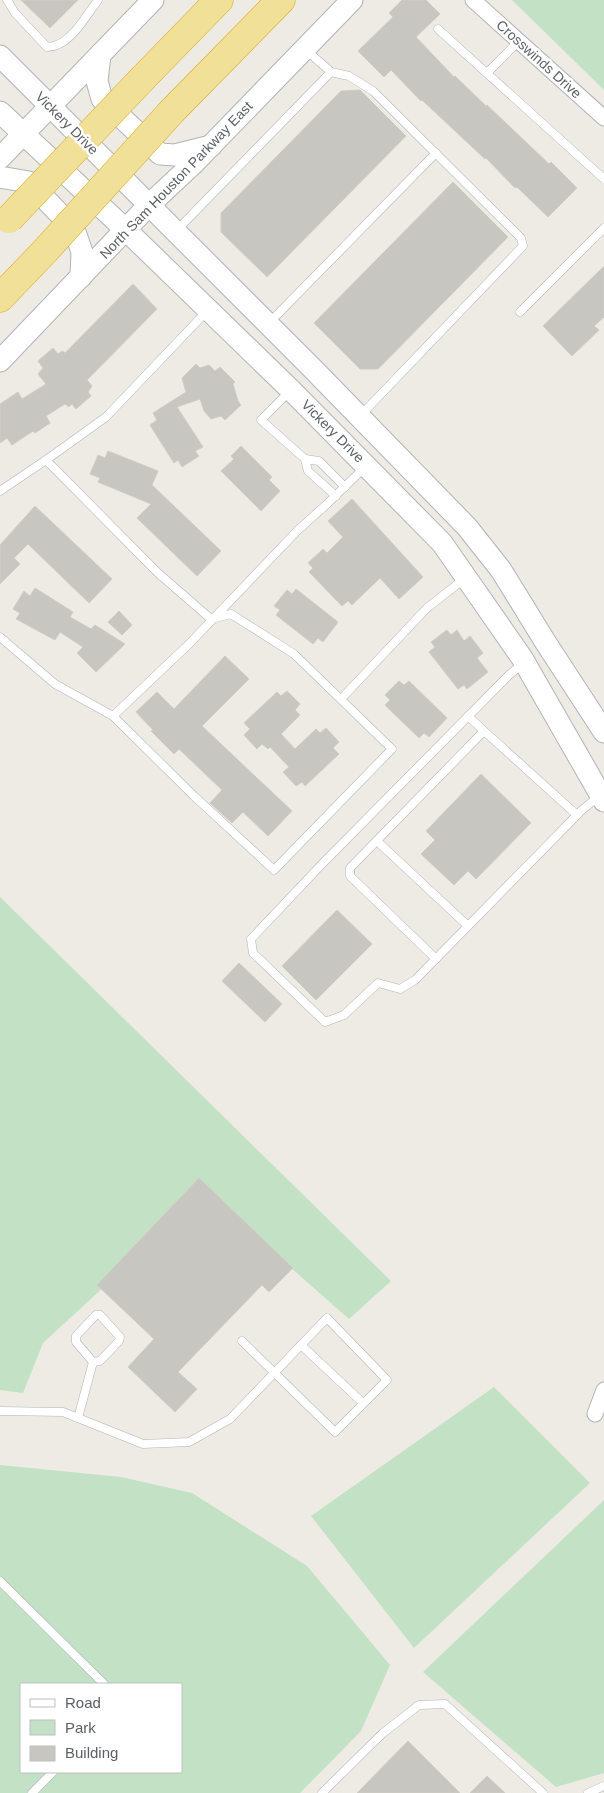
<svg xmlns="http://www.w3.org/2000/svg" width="604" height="1793" viewBox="0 0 604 1793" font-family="Arial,sans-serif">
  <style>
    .green { fill: #c3e2c5; fill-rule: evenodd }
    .building { fill: #c8c6c1; stroke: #d1cdc3 }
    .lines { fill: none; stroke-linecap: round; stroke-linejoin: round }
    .service-casing { stroke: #b1b4b8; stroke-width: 9 }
    .minor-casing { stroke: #b1b4b8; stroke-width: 17 }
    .secondary-casing { stroke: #b1b3b7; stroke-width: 23 }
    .motorway-casing { stroke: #d8a819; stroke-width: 29 }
    .service { stroke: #fff; stroke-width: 8 }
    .minor { stroke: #fff; stroke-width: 15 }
    .secondary { stroke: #fff; stroke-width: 21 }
    .motorway { stroke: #f1e097; stroke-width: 28 }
    .motorway-bridge-casing { stroke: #d8a819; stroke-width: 29; stroke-linecap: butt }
    .motorway-bridge { stroke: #f1e097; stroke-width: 28 }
    .labels { text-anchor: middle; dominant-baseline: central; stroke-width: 5; stroke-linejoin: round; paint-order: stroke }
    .street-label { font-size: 14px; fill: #5c5f63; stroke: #fff }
  </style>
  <rect width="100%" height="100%" fill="#edebe4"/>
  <g class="green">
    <path d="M512,0H604V90Z"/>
    <path d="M0,897L391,1281L349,1319L206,1193L43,1343L23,1393L0,1390Z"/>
    <path d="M494,1387L590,1483L414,1648L311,1516Z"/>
    <path d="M0,1465L121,1477L192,1493L307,1566L390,1665L361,1731L300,1793H0ZM21,1684H181V1772H21Z"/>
    <path d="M604,1500V1773L556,1787L423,1672Z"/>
  </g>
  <g class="building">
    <path d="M21,0H78L50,28Z"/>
    <path d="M402,0H426L440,14L416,37L454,77L455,76L486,106L487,105L549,164L551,162L577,188L548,217L517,187L515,188L486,158L485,159L422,100L421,101L391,70L384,77L358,51L393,17L389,13Z"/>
    <path d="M360,90L406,136L267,277L221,232V213L341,91Z"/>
    <path d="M453,182L508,237L378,369H360L314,323Z"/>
    <path d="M604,266V317L594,326L599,330L572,356L543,326Z"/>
    <path d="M133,284L157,309L87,380L92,386L88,392L91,396L76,409L72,404L69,407L65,404L46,416L50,423L35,433L33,431L12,445L7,438L0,443V404L18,392L22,399L46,384L38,374L43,368L38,361L53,348L58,354L62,351L65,353Z"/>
    <path d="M196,364L200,368L209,365L215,371L220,367L235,382L233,384L238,401L241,405L225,420L221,416L211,419L204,411L200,399L177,407L203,447L195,451L199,456L182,467L178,460L174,463L150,425L157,420L153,413L186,392L182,378Z"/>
    <path d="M241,446L272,477L269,480L280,491L261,511L221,471L234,459L231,456Z"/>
    <path d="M108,451L158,471L152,485L221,551L197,576L137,518L151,504L98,482L100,478L90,474L98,455L105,458Z"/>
    <path d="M352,499L423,577L399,599L380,578L352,605L348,601L342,606L309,572L313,568L308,563L323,549L327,553L343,537L328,521Z"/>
    <path d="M35,506L112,579L89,603L28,544L14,558L20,564L0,584V545Z"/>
    <path d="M35,588L73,612L70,617L91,629L95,625L125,644L96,672L77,653L83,647L60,632L55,640L16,619L20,613L13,609L24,591L30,596Z"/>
    <path d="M296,589L338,622L323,642L318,638L313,644L276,615L280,610L274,606L287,590L292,594Z"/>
    <path d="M119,611L132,625L122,635L108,622Z"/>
    <path d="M447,630L451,635L457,630L464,641L470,636L483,653L477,658L488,672L467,689L464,685L458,689L429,652L435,647L431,642Z"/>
    <path d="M225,656L249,679L202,726L292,811L268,836L243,812L232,823L210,803L222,790L179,749L174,754L151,731L153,730L136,712L157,692L174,709Z"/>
    <path d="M399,681L404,685L409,681L447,718L429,737L424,733L419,738L385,705L390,700L385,695Z"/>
    <path d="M287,691L300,704L295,710L300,715L281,734L295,749L316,729L320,733L326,728L339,742L333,748L339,754L305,786L302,782L296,786L283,772L289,767L270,747L268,749L262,744L257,749L244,735L250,729L244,723L277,692L281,696Z"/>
    <path d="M481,774L531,823L476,879L468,871L454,885L421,854L435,840L426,831Z"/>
    <path d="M337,910L372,944L316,1000L282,966Z"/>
    <path d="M239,963L282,1004L265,1022L222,981Z"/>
    <path d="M199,1178L293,1268L269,1292L262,1285L178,1372L197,1389L175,1412L128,1367L154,1339L97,1285Z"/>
    <path d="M408,1741L460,1793H357Z"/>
    <path d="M487,1776L505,1793H470Z"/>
  </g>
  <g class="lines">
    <g class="service-casing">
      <g id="service">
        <path d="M7,0L15,13L47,47C70,47 85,17 98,0"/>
        <path d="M438,29L604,179"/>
        <path d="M306,50L331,72L349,76L373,91L521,238L523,246L361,415"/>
        <path d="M487,73L519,41"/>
        <path d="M177,230L331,72"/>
        <path d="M520,312L604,228"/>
        <path d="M269,323L436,153"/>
        <path d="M290,391L261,420L305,459L308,471L336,496"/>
        <path d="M305,459L319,461L345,487"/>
        <path d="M46,460L106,417L207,311"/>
        <path d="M0,491L46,460L158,573L211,619L231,614L294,654L392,749L274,870L194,796L113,716L189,644L298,530L327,504L365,467"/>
        <path d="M0,637L55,684L113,716"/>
        <path d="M523,663L508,676L323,863L251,939L253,953L325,1022L344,1015L378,983L400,989L415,980L581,811L599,796"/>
        <path d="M341,699L427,608L464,579"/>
        <path d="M468,716L484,731"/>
        <path d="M377,841L468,926"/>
        <path d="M436,959L350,876V868L484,731L577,815"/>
        <path d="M301,1345L363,1403"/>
        <path d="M0,1411L63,1412L143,1444L189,1442L230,1419L327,1318L387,1380L335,1432L242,1341"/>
        <path d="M78,1418L93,1362L76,1342V1336L96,1315H100L120,1337L119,1341L100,1361L93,1362"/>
        <path d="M0,1581L104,1684"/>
        <path d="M32,1793L53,1772"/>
        <path d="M322,1793L383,1733L419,1705L445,1704L543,1793"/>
        <path d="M588,1793L604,1786"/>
      </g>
    </g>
    <g class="minor-casing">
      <g id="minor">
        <path d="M473,0L604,118"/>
        <path d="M595,1414L604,1390"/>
      </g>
    </g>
    <g class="secondary-casing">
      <g id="secondary">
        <path d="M100,55L97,81L102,99L160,154L175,155L211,146"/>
        <path d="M0,56L314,370L467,527L501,570L546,643L604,732"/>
        <path d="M0,112L126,230L291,390L442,543L522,658L604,801"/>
        <path d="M0,158L153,0"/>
        <path d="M0,177L29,182L74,229L82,252L81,277"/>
        <path d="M0,361L149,205L195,162L352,0"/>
      </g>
    </g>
    <g class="motorway-casing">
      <g id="motorway">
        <path d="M144,77L219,0"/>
        <path d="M173,110L281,0"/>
        <path d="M0,298L45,251"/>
      </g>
    </g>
    <use href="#service" class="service"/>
    <use href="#minor" class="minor"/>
    <use href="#secondary" class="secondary"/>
    <use href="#motorway" class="motorway"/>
    <g class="motorway-bridge-casing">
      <g id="motorway-bridge">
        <path d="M9,219L144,77"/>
        <path d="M45,251L173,110"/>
      </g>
    </g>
    <use href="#motorway-bridge" class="motorway-bridge"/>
  </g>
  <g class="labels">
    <g class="street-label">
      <text transform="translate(539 59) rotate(42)">Crosswinds Drive</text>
      <text transform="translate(67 123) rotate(45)">Vickery Drive</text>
      <text transform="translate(176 180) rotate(-46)">North Sam Houston Parkway East</text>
      <text transform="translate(333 431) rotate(45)">Vickery Drive</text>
    </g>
  </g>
  <rect x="20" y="1683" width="162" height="90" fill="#ffffff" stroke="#bebfc1"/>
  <rect x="30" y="1699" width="25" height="8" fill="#ffffff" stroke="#bebfc1"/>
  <text x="65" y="1708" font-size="15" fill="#5c5f63">Road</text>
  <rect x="30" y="1720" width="25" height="15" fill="#c3e2c5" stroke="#bebfc1"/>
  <text x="65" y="1733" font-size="15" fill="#5c5f63">Park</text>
  <rect x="30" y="1746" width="25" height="15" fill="#c8c6c1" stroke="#bebfc1"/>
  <text x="65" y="1758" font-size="15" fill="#5c5f63">Building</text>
</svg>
